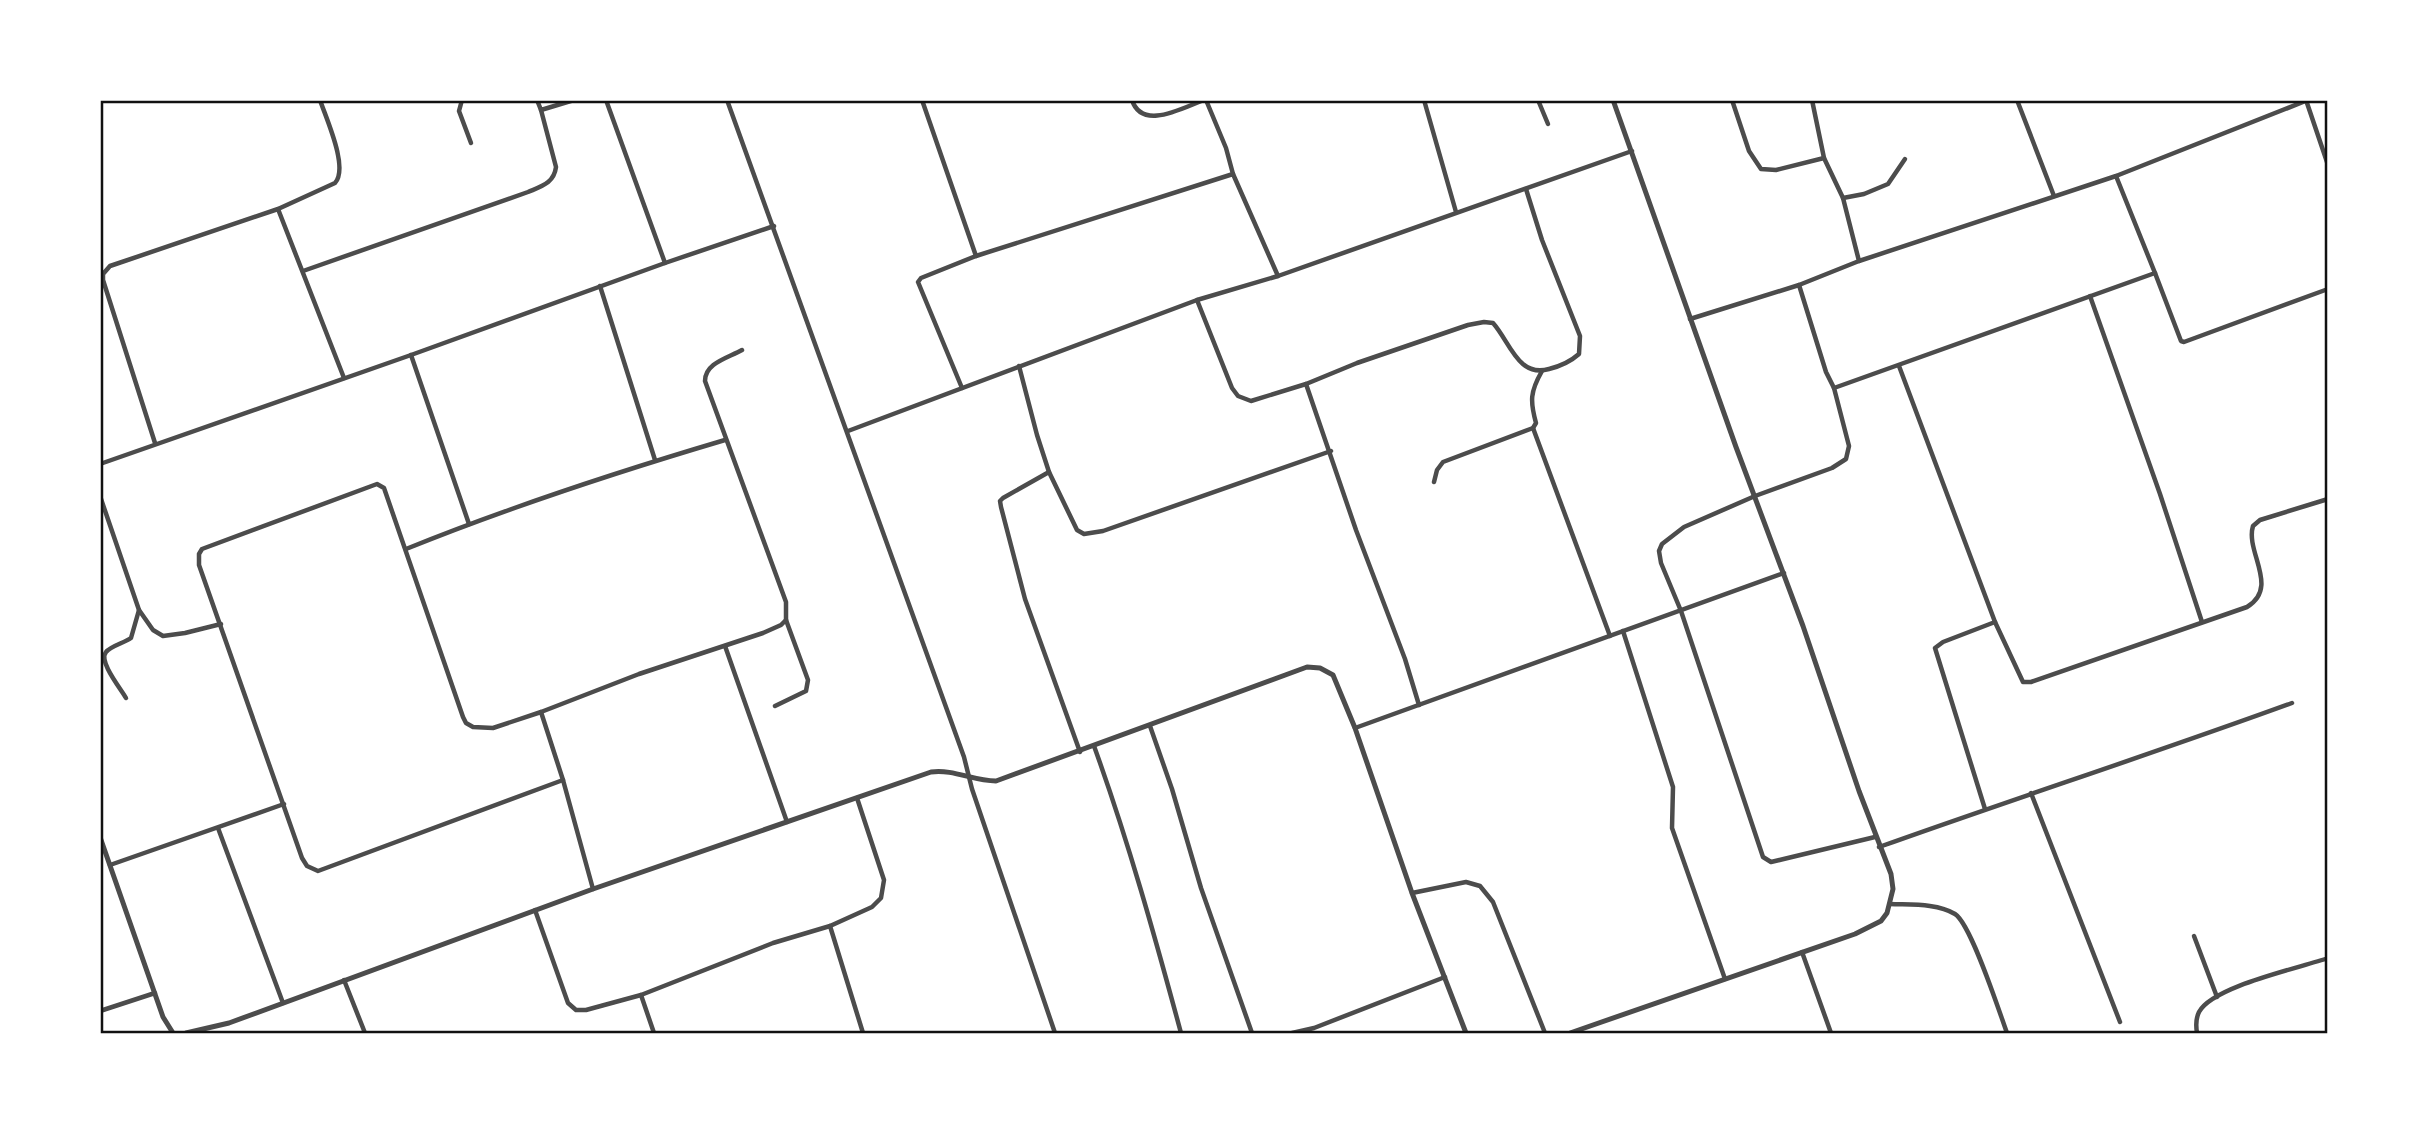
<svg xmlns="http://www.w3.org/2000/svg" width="2428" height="1133" viewBox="0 0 2428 1133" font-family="Spectral,serif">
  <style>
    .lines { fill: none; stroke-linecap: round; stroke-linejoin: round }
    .minor { stroke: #4c4c4c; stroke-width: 4.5 }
    .tertiary { stroke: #4c4c4c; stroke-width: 5 }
    .neatline { fill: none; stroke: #111; stroke-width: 2.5 }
  </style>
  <rect width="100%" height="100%" fill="#fff"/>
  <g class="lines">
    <g class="minor">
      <path d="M462,100L459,111L471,143"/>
      <path d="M537,100L541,110L574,100"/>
      <path d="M606,100L665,263"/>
      <path d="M727,100L964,757L972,789L1055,1033"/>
      <path d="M922,100L976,256"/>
      <path d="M1132,100C1142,131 1182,108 1204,100"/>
      <path d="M1206,100L1226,148L1233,174"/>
      <path d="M1424,100L1456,212"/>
      <path d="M1538,100L1548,124"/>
      <path d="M1732,100L1749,151L1761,169L1776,170L1824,158"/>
      <path d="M1812,100L1824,158L1843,198L1859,261"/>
      <path d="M2017,100L2054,196"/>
      <path d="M2306,100L2328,165"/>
      <path d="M1843,198L1864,194L1888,184L1905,159"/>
      <path d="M278,209L344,378"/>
      <path d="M303,271L528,192C542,186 554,183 556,167L541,110"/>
      <path d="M2155,273L2181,341L2184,342L2328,289"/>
      <path d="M1799,285L1826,372L1834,388L2155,273L2116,176"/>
      <path d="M600,286L655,460"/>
      <path d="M2090,296L2160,494L2202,622"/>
      <path d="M1197,300L1232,388L1238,396L1251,401L1306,384L1357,363L1468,325L1484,322L1493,323C1510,342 1518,378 1549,369C1561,366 1570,362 1579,354L1580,336L1542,240L1526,189"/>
      <path d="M1690,319L1799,285L1859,261L2116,176L2308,100"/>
      <path d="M742,350C728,358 705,363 705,381L786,602V620L808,680L806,691L775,706"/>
      <path d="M411,355L469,524"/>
      <path d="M1019,366L1037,435L1049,472L1077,530L1084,534L1103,531L1331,451"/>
      <path d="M1899,366L1995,622L2023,682H2031L2247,607C2280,587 2245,552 2253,526L2260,520L2328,499"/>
      <path d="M1306,384L1356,530L1405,659L1419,705"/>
      <path d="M962,388L918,282L921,278L976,256L1233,174L1278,276"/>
      <path d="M1834,388L1849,446L1846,459L1832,468L1755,496L1684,527L1662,544L1659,551L1661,563L1681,611L1763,857L1771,862L1875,837"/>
      <path d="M1533,428L1610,636"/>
      <path d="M848,431L1197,300L1278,276L1632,151"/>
      <path d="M155,443L103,280V274L110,266L278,209L335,183C349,168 326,118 320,100"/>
      <path d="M100,464L411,355L665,263L774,226"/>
      <path d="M1049,472L1003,498L1000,501L1001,507L1025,599L1080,752"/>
      <path d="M1434,482L1437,470L1443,462L1533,428L1536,423C1530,401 1530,392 1542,371"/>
      <path d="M100,496L139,610L153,630L163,636L185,633L221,624"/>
      <path d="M406,549C510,507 617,472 725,440"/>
      <path d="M1623,631L1673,787L1672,828L1725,979"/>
      <path d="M725,646L787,822"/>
      <path d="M126,698C121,689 98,661 106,652C111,646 124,643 131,638L139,610"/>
      <path d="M541,712L563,780L593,889"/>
      <path d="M1150,726L1172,789L1201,888L1252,1033"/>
      <path d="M1355,728L1784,573"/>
      <path d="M1094,746C1128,840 1155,937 1181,1033"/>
      <path d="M563,780L318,871L307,866L302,858L199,565V554L202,549L377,484L384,488L463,717L466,723L473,727L493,728L541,712L639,674L763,633L781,625L786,620"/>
      <path d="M2031,793L2120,1022"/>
      <path d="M1985,809L1935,648L1943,642L1995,622"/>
      <path d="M218,828L283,1003"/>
      <path d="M1879,847C2016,798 2155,753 2292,703"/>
      <path d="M110,865L284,804"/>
      <path d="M1412,893L1466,882L1480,886L1493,902L1545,1033"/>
      <path d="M1890,904C1910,905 1937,903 1955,914C1971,924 1999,1011 2007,1033"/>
      <path d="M535,910L568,1003L576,1010H586L641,995L773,943L830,926L872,907L881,898L884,880L857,798"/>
      <path d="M830,926L863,1033"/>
      <path d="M2194,936L2217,997"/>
      <path d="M1802,952L1831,1033"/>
      <path d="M344,980L365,1033"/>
      <path d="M641,995L654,1033"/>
      <path d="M100,1011L155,993"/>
      <path d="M1292,1033L1314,1028L1445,977"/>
      <path d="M2197,1033C2196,1027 2196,1018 2199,1012C2213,986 2300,968 2328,958"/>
    </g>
    <g class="tertiary">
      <path d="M100,837L163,1017L173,1033"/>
      <path d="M186,1033L229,1023L593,889L931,772C954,769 973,781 996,781L1307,667L1320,668L1333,675L1355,728L1412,893L1466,1033"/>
      <path d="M1570,1033L1855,934L1881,921L1887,913L1893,889L1891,874L1859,791L1803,626L1736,447L1613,100"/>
    </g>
  </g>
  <rect width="2428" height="1133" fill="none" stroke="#ffffff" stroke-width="203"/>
  <rect x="102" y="102" width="2224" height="930" class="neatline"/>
</svg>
